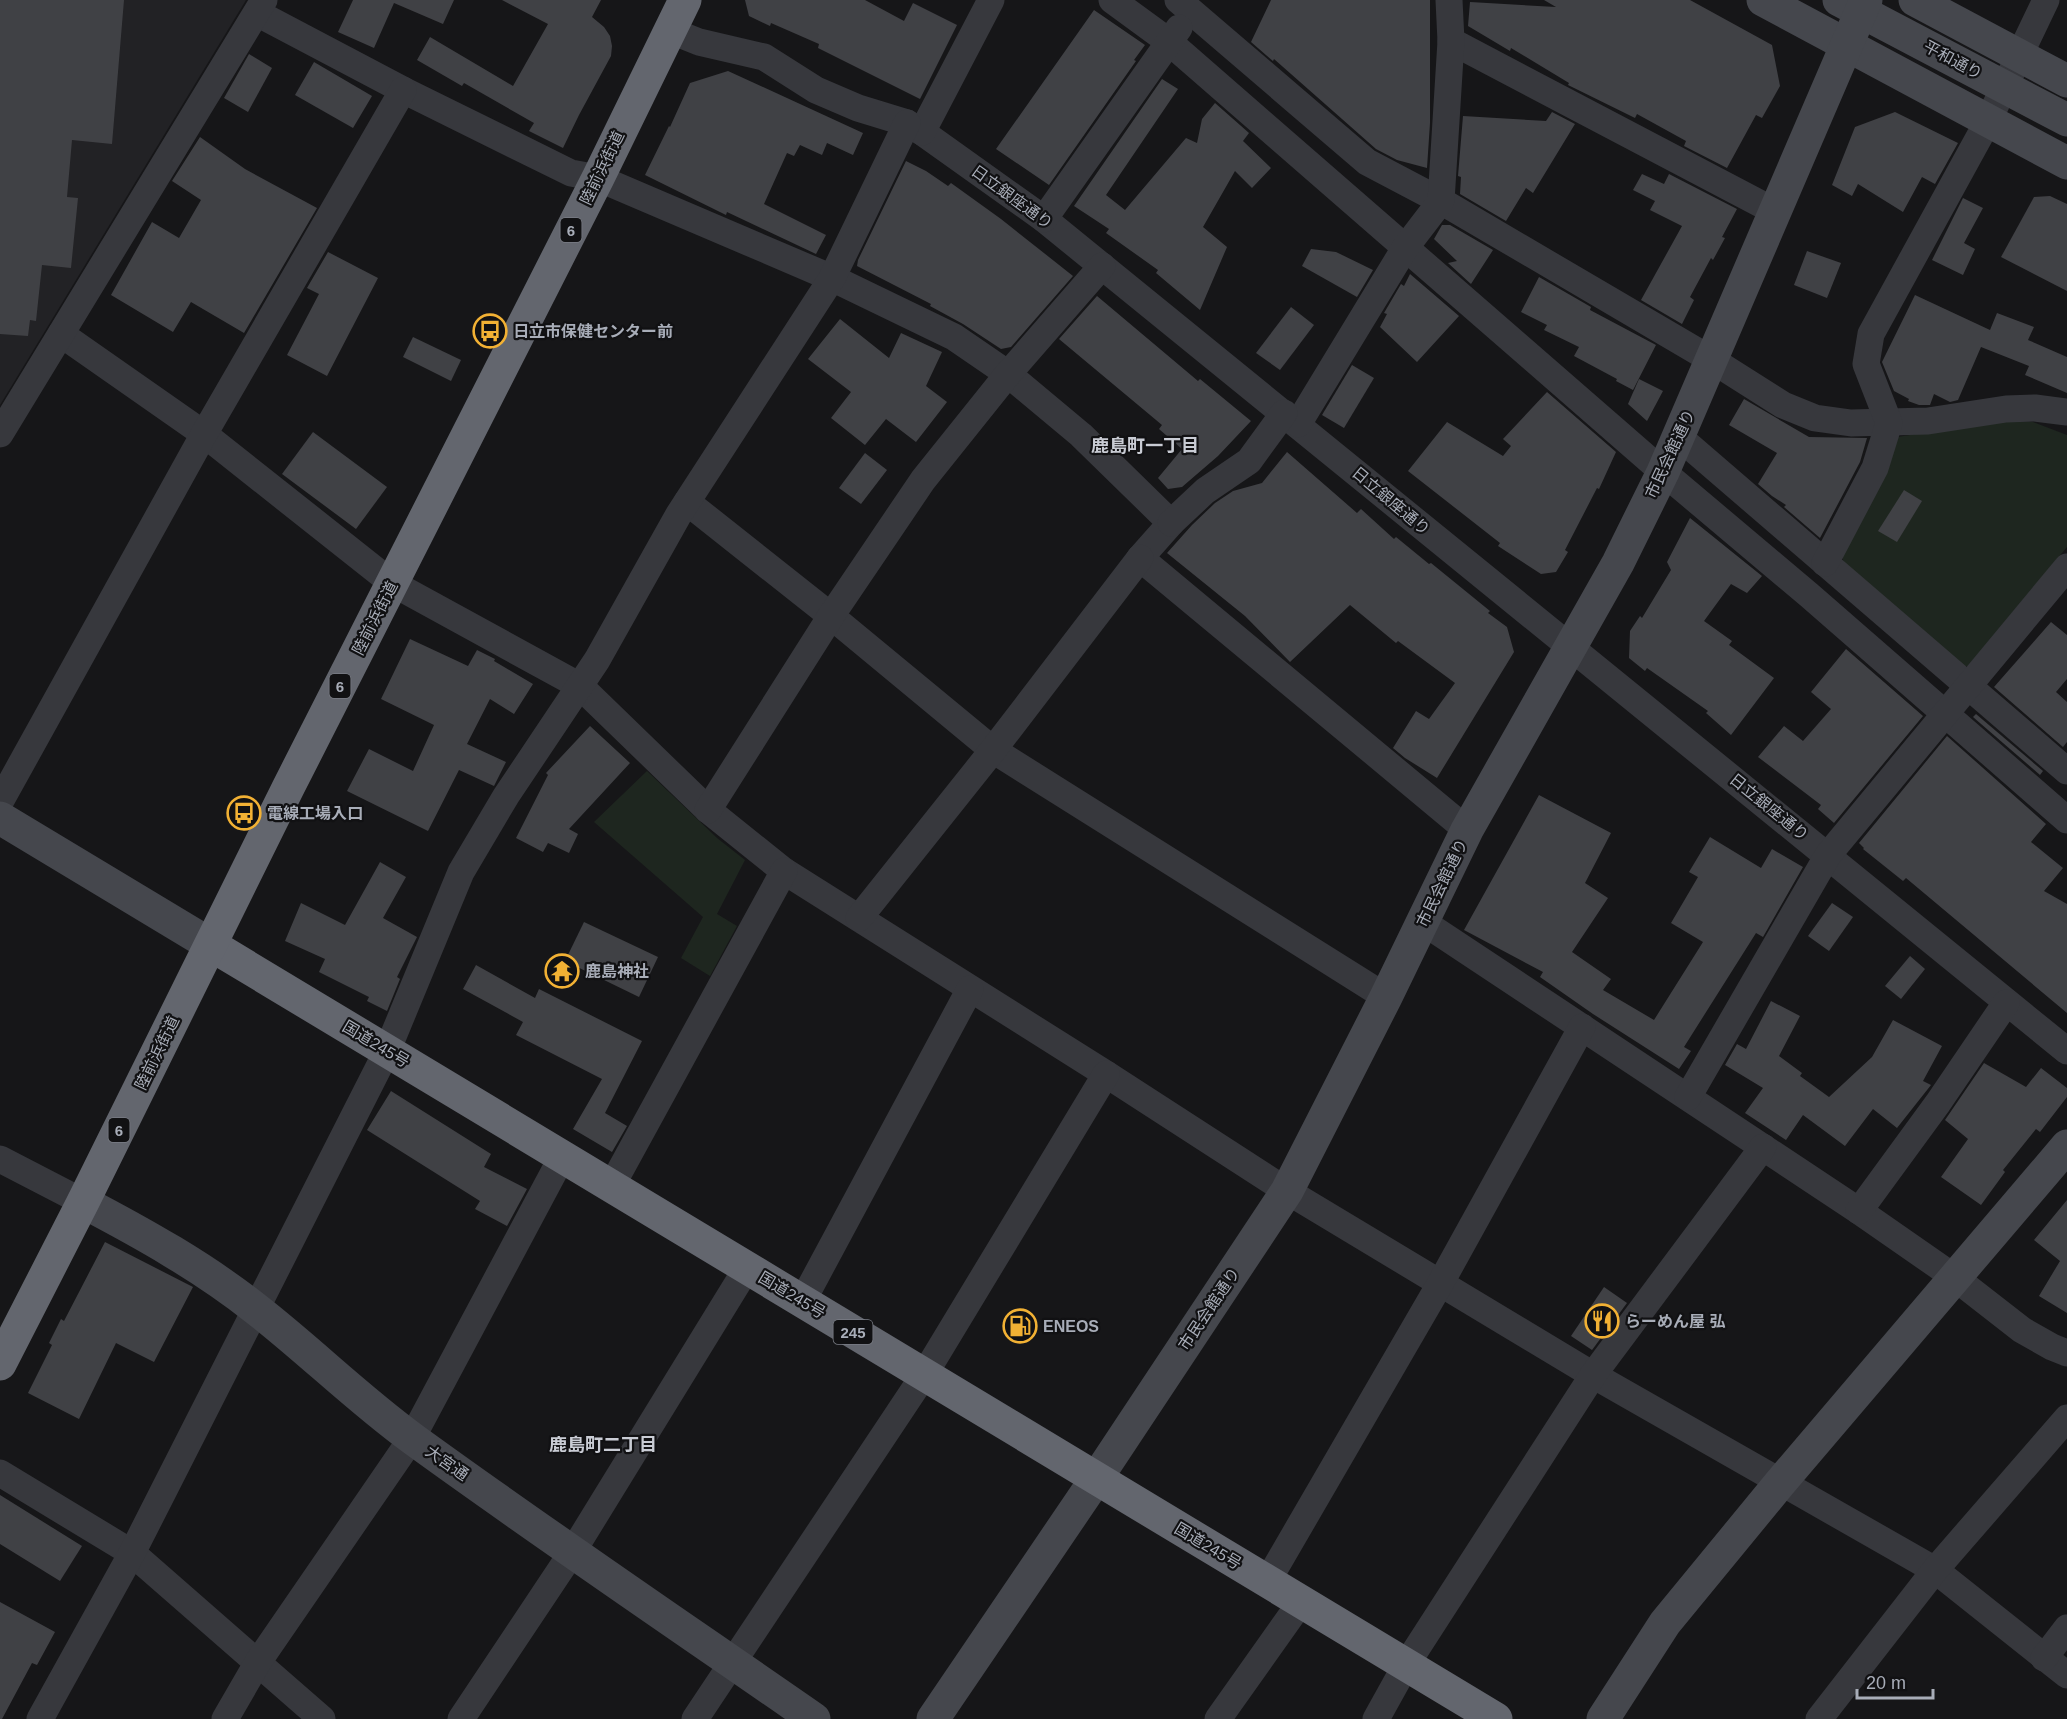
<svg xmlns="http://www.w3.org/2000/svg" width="2067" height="1719" viewBox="0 0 2067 1719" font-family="Helvetica,'Noto Sans JP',sans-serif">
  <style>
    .built { fill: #222225 }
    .green { fill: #1e261f }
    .building { fill: #404145 }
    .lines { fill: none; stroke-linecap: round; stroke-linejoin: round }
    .street { stroke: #37383d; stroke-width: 27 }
    .secondary { stroke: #45474d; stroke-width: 33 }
    .highway { stroke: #63666e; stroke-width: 33 }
    .labels { text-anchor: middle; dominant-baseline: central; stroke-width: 4.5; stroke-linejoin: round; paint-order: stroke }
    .shield { fill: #111113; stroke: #7b7e86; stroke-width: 1.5 }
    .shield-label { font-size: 15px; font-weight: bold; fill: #a8adb8 }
    .street-label { font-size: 16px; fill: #a8adb8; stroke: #111113 }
    .poi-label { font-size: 16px; font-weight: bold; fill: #a8adb8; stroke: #111113; text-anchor: start }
    .neighbourhood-label { font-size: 18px; font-weight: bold; fill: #c9ccd4; stroke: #111113 }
  </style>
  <rect width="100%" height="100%" fill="#161618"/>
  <path class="built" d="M0,0H246L0,405Z"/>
  <g class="green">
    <path d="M2007,420L2033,422L2067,435V547L1968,666H1953L1846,572L1842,556L1897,437Z"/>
    <path d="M647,771L717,838L745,860L717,914L737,926L710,976L681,958L703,917L594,822Z"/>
  </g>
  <g class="building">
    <path d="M0,0H124L112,144L72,140L67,197L78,198L71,268L42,265L36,321L30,320L28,336L0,334Z"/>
    <path d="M353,0H454L443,24L394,3L374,48L338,32Z"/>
    <path d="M502,0H601L592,17L604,27L610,36L612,46L611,56L579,115L563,148L529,131L534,123L464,83L462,86L417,60L430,37L513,86L548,24Z"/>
    <path d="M745,0H865L904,21L913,3L957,25L920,99L818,48L819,44L771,23L770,26L749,16Z"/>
    <path d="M1271,0H1430V123L1427,168L1397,160L1376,149L1274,59L1273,61L1251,42Z"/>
    <path d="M1544,0H1690L1772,45L1780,86L1762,118L1756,115L1727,168L1684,146L1686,141L1637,114L1635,118L1568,85L1569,83L1511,48L1510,51L1468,26L1470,2L1556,7Z"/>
    <path d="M1094,10L1145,45L1134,60L1136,61L1049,185L996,149Z"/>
    <path d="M249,54L272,68L248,112L224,98Z"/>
    <path d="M314,62L372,96L353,128L295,95Z"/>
    <path d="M728,71L863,133L853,155L827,143L822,155L800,145L794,156L787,153L764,204L826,235L816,254L727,212L726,215L645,175L669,126L670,127L690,83Z"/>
    <path d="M1162,79L1178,89L1106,195L1125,210L1186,138L1197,143L1202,119L1215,103L1249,133L1243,141L1271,168L1252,188L1235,171L1203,227L1227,247L1200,310L1156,273L1158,270L1106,233L1109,229L1074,206Z"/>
    <path d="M1552,112L1575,124L1533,193L1526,188L1506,221L1460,194L1461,177L1458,176L1463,116L1546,121Z"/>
    <path d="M1895,112L1958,143L1935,184L1922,177L1903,212L1858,184L1852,196L1832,185L1855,127Z"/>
    <path d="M200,137L245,169L317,208L244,333L191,302L173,332L111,295L152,222L179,238L201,200L172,181Z"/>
    <path d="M906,161L926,171L948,186L951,183L1001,219L1073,276L1011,347L1001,349L963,324L930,306L931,304L857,266L858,260Z"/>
    <path d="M1642,174L1664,184L1669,174L1737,209L1722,237L1725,238L1713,260L1711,258L1690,297L1694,300L1682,324L1641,300L1682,226L1650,210L1655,201L1633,190Z"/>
    <path d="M2050,196L2067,204V291L2001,257L2034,197Z"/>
    <path d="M1963,198L1983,208L1964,243L1975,249L1963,275L1932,260Z"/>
    <path d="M1442,225H1450L1493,250L1471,284L1448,263L1457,261L1434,239Z"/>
    <path d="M1311,249L1336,252L1373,270L1357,297L1302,266Z"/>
    <path d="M1807,251L1841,263L1827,298L1794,285Z"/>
    <path d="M328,252L378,278L327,376L287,355L319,294L307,288Z"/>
    <path d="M1410,274L1459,316L1417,362L1380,327L1387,314L1384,313L1401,284L1404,286Z"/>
    <path d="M1539,277L1591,307L1590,310L1656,345L1633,390L1616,381L1617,379L1574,356L1579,347L1544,330L1547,325L1521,312Z"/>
    <path d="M1915,295L1990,330L1997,313L2034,327L2028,340L2067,357V393L2025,375L2029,366L1981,347L1958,400L1950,402L1934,394L1930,405H1919L1908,401L1909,399L1894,391L1882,362Z"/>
    <path d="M1097,296L1198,381L1200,379L1251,421L1218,456L1182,487L1168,489L1158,478L1182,449L1159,429L1162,425L1059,339Z"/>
    <path d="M1291,307L1314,325L1280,370L1256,353Z"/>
    <path d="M840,319L889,358L901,333L942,352L926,386L947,402L916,442L886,419L865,445L831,418L851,392L808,359Z"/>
    <path d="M413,337L461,360L451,381L403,357Z"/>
    <path d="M1352,365L1374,378L1344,428L1322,415Z"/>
    <path d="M1639,379L1663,391L1647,421L1628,404Z"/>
    <path d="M1547,392L1616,452L1599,489L1597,488L1565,550L1568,552L1556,572L1541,574L1498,546L1500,543L1408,471L1447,422L1503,456L1511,446L1503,439Z"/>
    <path d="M1744,399L1809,437L1867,438L1860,462L1820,538L1784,507L1786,505L1772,496L1758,484L1777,453L1729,425Z"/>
    <path d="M313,432L387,487L356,529L282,474Z"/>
    <path d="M1287,452L1357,513L1361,509L1394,539L1396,537L1429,564L1431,563L1490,611L1488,613L1507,627L1514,652L1437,778L1405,758L1393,748L1416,711L1429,719L1455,683L1398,641L1396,643L1350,605L1290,662L1245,616L1167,553L1192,525L1215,503L1233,491L1262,483Z"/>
    <path d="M865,453L887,470L861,504L839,488Z"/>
    <path d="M1904,490L1922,501L1897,542L1878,531Z"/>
    <path d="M1690,518L1762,576L1747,593L1731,584L1704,621L1732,641L1729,645L1774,678L1731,735L1706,713L1708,711L1647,668L1645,671L1629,658L1630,631L1640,616L1642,618L1671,570L1667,562Z"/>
    <path d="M2051,622L2067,635V679L2056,692L2067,702V742L2063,747L1994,687Z"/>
    <path d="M410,639L468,666L477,650L495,659L494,661L533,684L514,714L490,699L467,744L506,762L494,786L459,770L428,831L347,791L369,749L413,771L434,725L381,699Z"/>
    <path d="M1846,649L1923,716L1834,823L1818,809L1821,805L1758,757L1784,726L1803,741L1831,709L1811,692Z"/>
    <path d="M1976,714L2043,771L2040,775L1973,717Z"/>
    <path d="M590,726L630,763L569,829L578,834L569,853L548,843L543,852L516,838L548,775L546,773Z"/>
    <path d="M1947,736L2046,824L2031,842L2063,868L2044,891L2067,904V1013L1906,878L1903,881L1863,849L1864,848L1859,843Z"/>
    <path d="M1539,795L1611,833L1585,883L1608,898L1572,952L1611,979L1603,990L1654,1020L1703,942L1671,923L1698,877L1689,872L1710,837L1761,868L1772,849L1803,867L1763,937L1756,933L1684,1047L1691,1051L1679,1069L1593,1014L1540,977L1543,972L1464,930Z"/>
    <path d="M380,862L406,877L383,918L417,937L397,977L400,979L387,1011L367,1001L369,997L319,972L325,959L285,941L301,903L345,925Z"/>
    <path d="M1832,903L1853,917L1829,951L1808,936Z"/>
    <path d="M584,922L658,957L639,997L565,961Z"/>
    <path d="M1910,956L1925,969L1901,999L1885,986Z"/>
    <path d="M476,965L535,998L539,989L642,1041L605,1113L627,1126L612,1152L573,1129L602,1079L516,1035L523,1022L463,989Z"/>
    <path d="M1771,1001L1800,1016L1779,1056L1802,1073L1800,1076L1829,1097L1872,1057L1893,1020L1942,1046L1923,1081L1931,1085L1897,1128L1873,1109L1845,1146L1803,1115L1786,1140L1745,1113L1763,1088L1725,1065L1737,1044L1746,1049Z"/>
    <path d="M1984,1063L2026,1087L2041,1068L2067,1088V1097L2040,1132L2036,1129L2003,1170L2005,1172L1981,1205L1941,1177L1968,1139L1945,1120Z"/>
    <path d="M391,1091L491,1154L484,1167L527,1189L507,1226L475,1209L480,1201L367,1130Z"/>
    <path d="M2067,1200V1313L2039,1296L2060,1261L2034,1240Z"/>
    <path d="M105,1242L193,1287L154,1362L116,1343L79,1419L28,1393L52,1345L49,1343L61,1319L64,1321Z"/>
    <path d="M1604,1287L1627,1303L1592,1350L1571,1336Z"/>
    <path d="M0,1495L82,1546L60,1581L0,1544Z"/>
    <path d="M0,1602L55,1632L37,1665L32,1663L2,1719H0Z"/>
  </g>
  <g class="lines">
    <g class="street">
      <path d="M1112,0L1168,41L1663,472L1809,595L2067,820"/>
      <path d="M1178,0L1367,162L1441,201L1712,360L1783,405L1815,418L1851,423L1928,421L2006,409L2035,408L2067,412"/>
      <path d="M257,13L403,90L571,173L598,178L832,278L954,337L1008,374L1081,435L1171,523L1140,558L1467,830"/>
      <path d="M669,30L699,42L764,57L816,90L858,108L907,123L922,132L1044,219L2067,1051"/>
      <path d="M1451,41L1776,212"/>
      <path d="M922,132L991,0"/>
      <path d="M1044,219L1179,28"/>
      <path d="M61,334L204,434L392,583L580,686L708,810L784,871L1106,1074L1287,1191L1593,1375L1935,1570L2067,1675"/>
      <path d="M1298,424L1405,248L1441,201L1451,41L1449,0"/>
      <path d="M0,434L264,0"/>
      <path d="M1679,437L2067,771"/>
      <path d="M687,502L831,616L993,750L1386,997"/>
      <path d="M1171,523L1205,491L1249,461L1284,413"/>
      <path d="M1825,563L1875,468L1889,423L1866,364L1871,334L1988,121L2046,0"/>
      <path d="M0,802L204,434L403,90"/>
      <path d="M708,810L831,616L923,480L1008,374L1102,266"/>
      <path d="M859,918L993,750L1140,558"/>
      <path d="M1423,922L1859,1211L1954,1277L2022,1330L2052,1347L2067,1353"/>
      <path d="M1688,1097L1828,855L2067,567"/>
      <path d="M0,1159L83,1202"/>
      <path d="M611,1187L784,871"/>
      <path d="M1859,1211L1938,1103L2006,1003"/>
      <path d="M802,1302L970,989"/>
      <path d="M0,1473L132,1553L322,1719"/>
      <path d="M1267,1582L1440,1284L1582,1027"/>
      <path d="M2044,1658L2067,1628"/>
      <path d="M40,1719L132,1553L387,1051L461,872L506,796L597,660L679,514L832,278L907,123"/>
      <path d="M225,1719L258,1662L412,1438L562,1157"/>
      <path d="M461,1719L573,1551L747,1268"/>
      <path d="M695,1719L924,1375L1106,1074"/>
      <path d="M1218,1719L1301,1602"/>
      <path d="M1376,1719L1406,1665L1593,1375L1763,1147"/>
      <path d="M1819,1719L1935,1570L2067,1418"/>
    </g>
    <g class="secondary">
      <path d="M1763,0L2067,163"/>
      <path d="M1839,0L2067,120"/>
      <path d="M1915,0L2067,81"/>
      <path d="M0,818L211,945"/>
      <path d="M83,1202C144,1234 203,1267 256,1309C310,1351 358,1399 413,1439C545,1535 680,1626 814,1719"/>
      <path d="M933,1719L1096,1479L1287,1191L1386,997L1467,830L1618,563L1663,472L1866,0"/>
      <path d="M1603,1719L1665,1623L1780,1483L2067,1146"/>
    </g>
    <g class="highway">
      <path d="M211,945L1496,1719"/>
      <path d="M0,1364L83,1202L288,788L598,178L685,0"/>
    </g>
  </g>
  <defs>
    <g id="bus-ring" transform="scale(1.725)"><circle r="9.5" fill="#111113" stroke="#f2b134" stroke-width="1.5"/><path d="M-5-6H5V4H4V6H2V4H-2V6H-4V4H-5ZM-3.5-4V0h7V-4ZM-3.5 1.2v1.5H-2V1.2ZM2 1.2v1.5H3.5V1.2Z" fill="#f2b134"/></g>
    <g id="temple-ring" transform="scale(1.725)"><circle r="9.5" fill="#111113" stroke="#f2b134" stroke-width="1.5"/><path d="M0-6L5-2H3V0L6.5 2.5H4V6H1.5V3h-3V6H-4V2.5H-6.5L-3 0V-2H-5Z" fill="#f2b134"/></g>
    <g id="restaurant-ring" transform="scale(1.725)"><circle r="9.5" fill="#111113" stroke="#f2b134" stroke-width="1.5"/><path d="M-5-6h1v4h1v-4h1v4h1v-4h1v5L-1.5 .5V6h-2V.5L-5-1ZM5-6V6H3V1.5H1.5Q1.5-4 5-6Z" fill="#f2b134"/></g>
    <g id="fuel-ring" transform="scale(1.725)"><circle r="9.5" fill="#111113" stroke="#f2b134" stroke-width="1.5"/><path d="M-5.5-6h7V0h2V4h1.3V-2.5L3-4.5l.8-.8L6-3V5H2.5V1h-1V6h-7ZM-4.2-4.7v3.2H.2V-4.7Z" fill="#f2b134"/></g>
  </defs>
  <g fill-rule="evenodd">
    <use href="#bus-ring" x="490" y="331"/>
    <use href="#bus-ring" x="244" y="813"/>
    <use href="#temple-ring" x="562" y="971"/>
    <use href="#restaurant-ring" x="1602" y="1321"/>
    <use href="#fuel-ring" x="1020" y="1326"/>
  </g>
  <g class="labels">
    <g class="shield">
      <rect x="560.5" y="218" width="21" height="24" rx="4.5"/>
      <rect x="329.5" y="674" width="21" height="24" rx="4.5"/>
      <rect x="108.5" y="1118" width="21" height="24" rx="4.5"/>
      <rect x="833.5" y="1320" width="39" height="24" rx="4.5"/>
    </g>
    <g class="shield-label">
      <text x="571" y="230">6</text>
      <text x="340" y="686">6</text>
      <text x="119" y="1130">6</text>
      <text x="853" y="1332">245</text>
    </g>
    <g class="street-label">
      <text transform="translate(1953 60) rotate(28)">平和通り</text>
      <text transform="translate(602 168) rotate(-64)">陸前浜街道</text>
      <text transform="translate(1012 197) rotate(36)">日立銀座通り</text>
      <text transform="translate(1670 454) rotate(-65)">市民会館通り</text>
      <text transform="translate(1391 501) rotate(40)">日立銀座通り</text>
      <text transform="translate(375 618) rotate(-63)">陸前浜街道</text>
      <text transform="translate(1769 807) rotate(39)">日立銀座通り</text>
      <text transform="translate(1442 883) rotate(-64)">市民会館通り</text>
      <text transform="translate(376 1044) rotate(31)">国道245号</text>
      <text transform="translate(157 1053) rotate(-64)">陸前浜街道</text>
      <text transform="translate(792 1295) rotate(31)">国道245号</text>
      <text transform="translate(1209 1309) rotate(-56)">市民会館通り</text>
      <text transform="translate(447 1463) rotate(35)">大宮通</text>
      <text transform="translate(1208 1546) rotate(31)">国道245号</text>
    </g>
    <g class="poi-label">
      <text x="513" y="331">日立市保健センター前</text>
      <text x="267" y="813">電線工場入口</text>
      <text x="585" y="971">鹿島神社</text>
      <text x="1625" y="1321">らーめん屋 弘</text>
      <text x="1043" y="1326">ENEOS</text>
    </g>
    <g class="neighbourhood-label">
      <text x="1145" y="446">鹿島町一丁目</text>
      <text x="603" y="1445">鹿島町二丁目</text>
    </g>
  </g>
  <path d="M1857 1689v9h76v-9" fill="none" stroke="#a8adb8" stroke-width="3"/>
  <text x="1866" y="1689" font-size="18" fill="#a8adb8" stroke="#111113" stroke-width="4.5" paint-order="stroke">20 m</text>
</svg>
